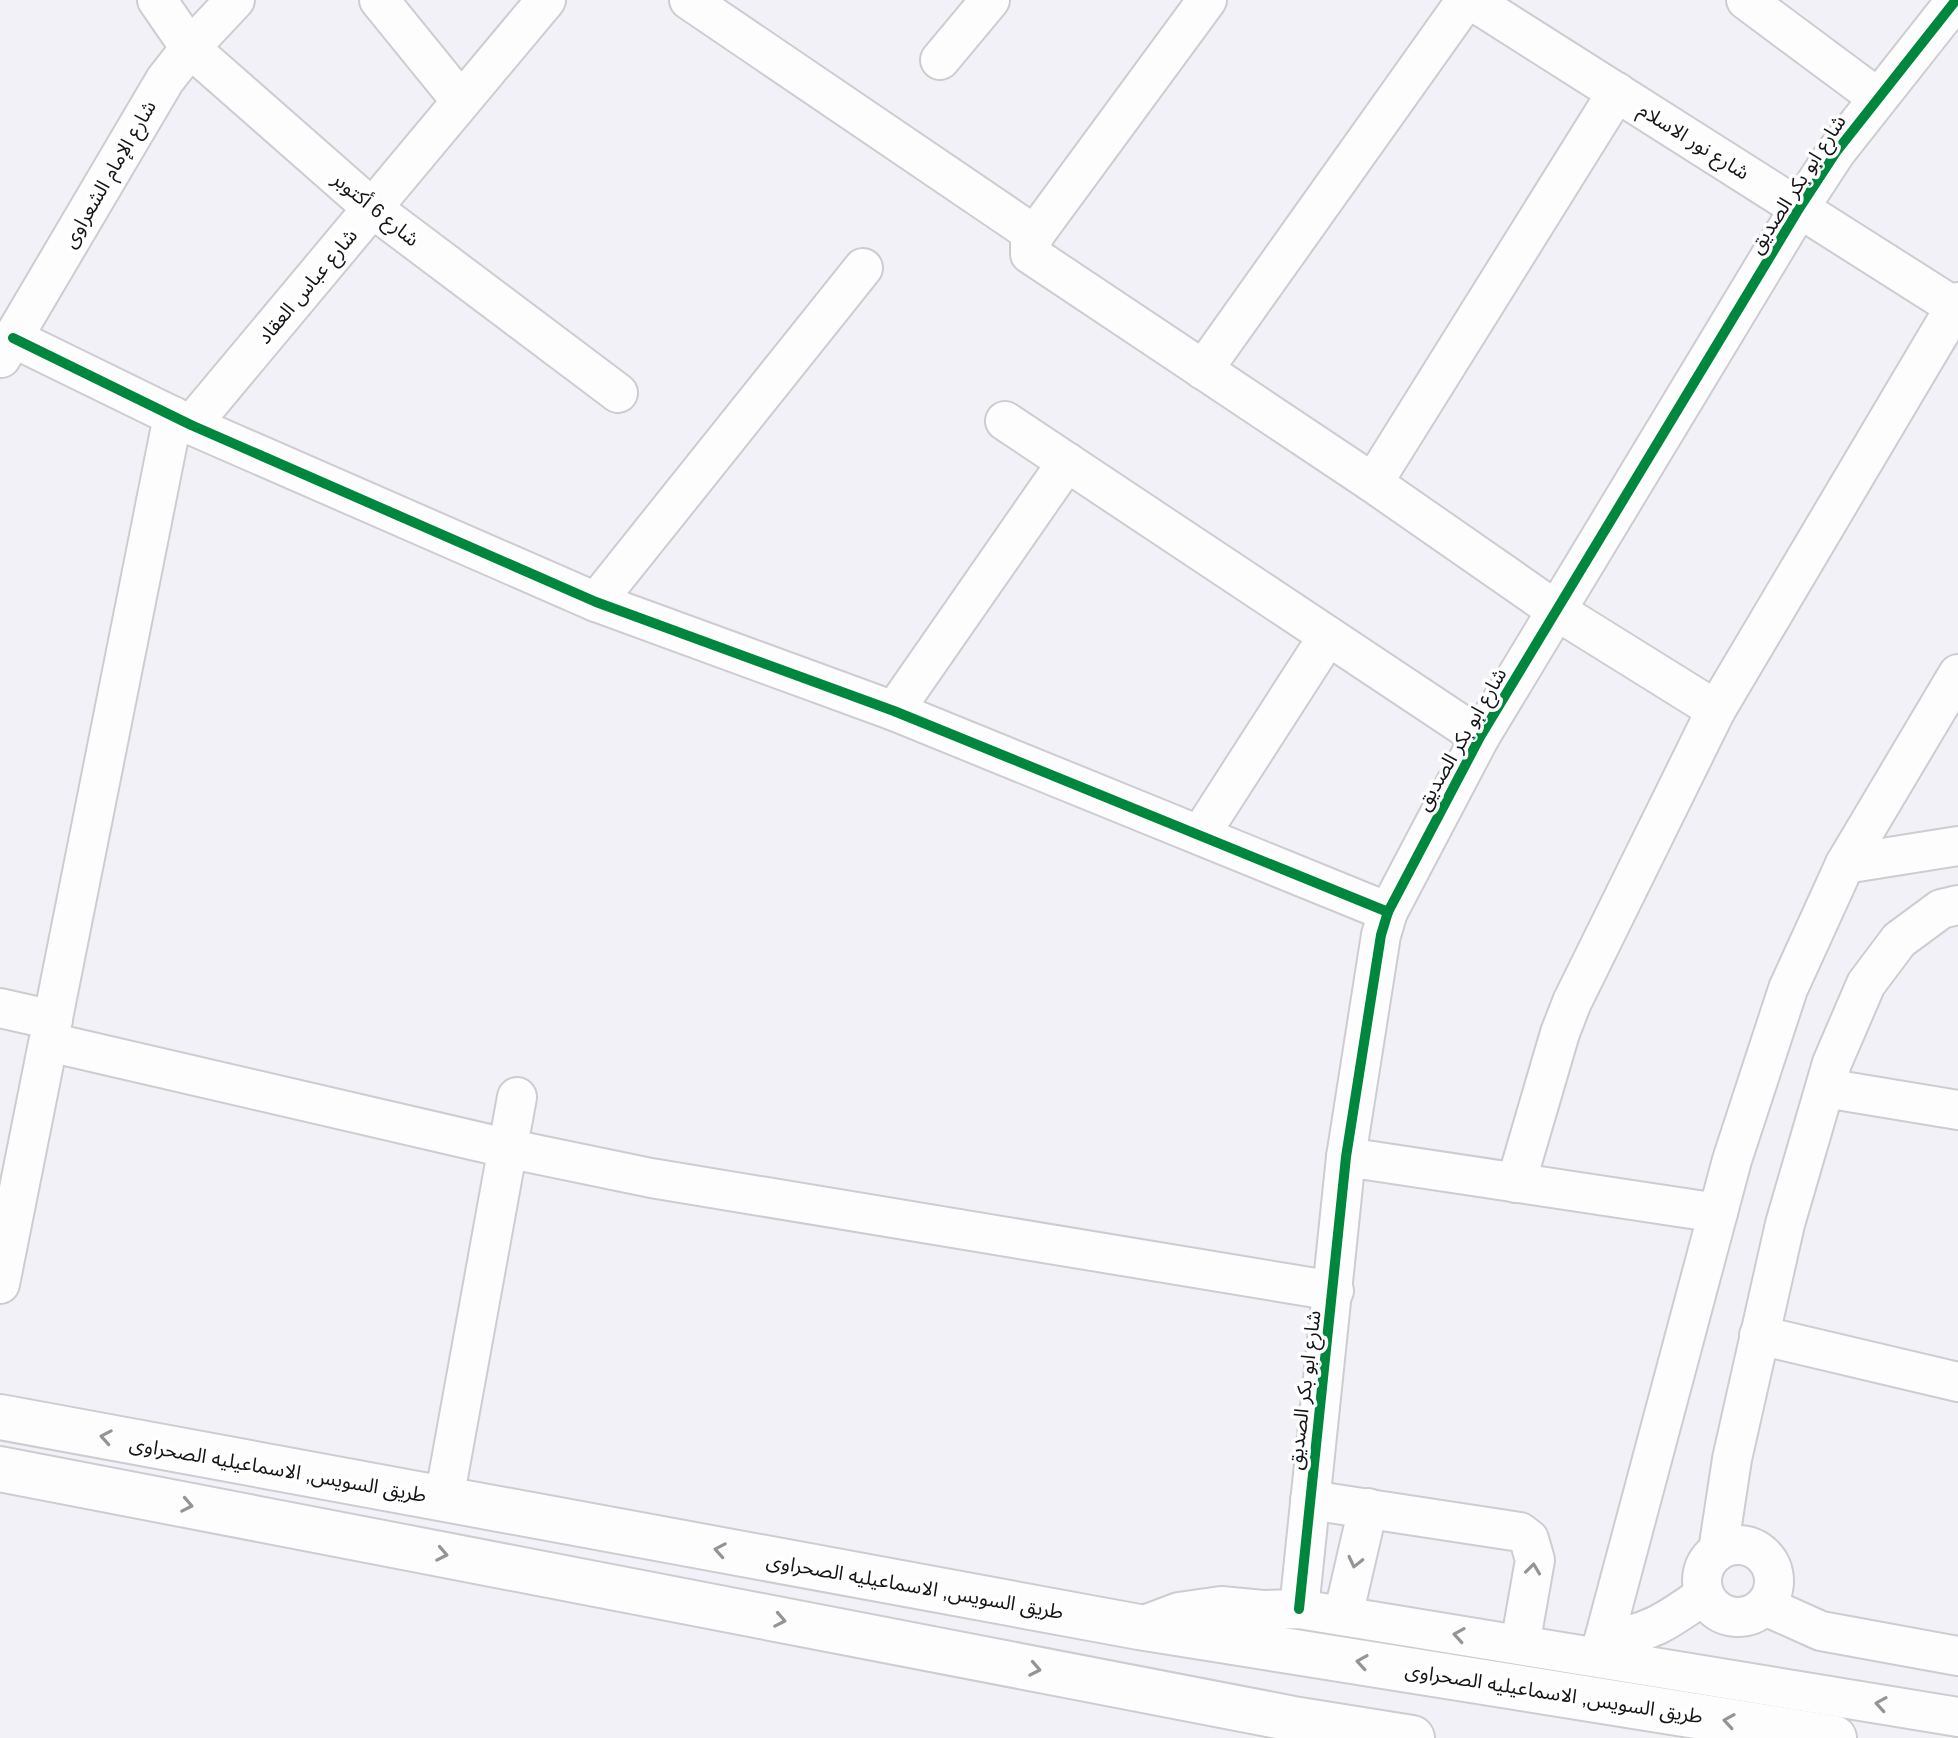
<svg xmlns="http://www.w3.org/2000/svg" width="1958" height="1738" viewBox="0 0 1958 1738" font-family="Arial,'Noto Sans Arabic',sans-serif">
  <style>
    .lines { fill: none; stroke-linecap: round; stroke-linejoin: round }
    .minor-casing { stroke: #cdcdd1; stroke-width: 42 }
    .highway-casing { stroke: #cdcdd1; stroke-width: 48 }
    .minor { stroke: #fdfdfe; stroke-width: 38 }
    .highway { stroke: #fdfdfe; stroke-width: 44 }
    .cycleway-casing { stroke: #fff; stroke-width: 15 }
    .cycleway { stroke: #00873e; stroke-width: 10 }
    .oneway { stroke: #949496 }
    .labels { text-anchor: middle; dominant-baseline: central; stroke-width: 7; stroke-linejoin: round; paint-order: stroke }
    .street-label { font-size: 20px; fill: #141418; stroke: #fff }
  </style>
  <rect width="100%" height="100%" fill="#f1f1f7"/>
  <g class="lines">
    <g class="minor-casing">
      <g id="minor">
        <path d="M157,0L190,48L372,208L618,393"/>
        <path d="M379,0L461,101"/>
        <path d="M689,0L1035,235"/>
        <path d="M1207,0L1030,241V254L1373,483L1557,611L1716,710"/>
        <path d="M1471,0L1958,309"/>
        <path d="M1746,0L1878,98"/>
        <path d="M940,60L990,0"/>
        <path d="M13,338L191,425L596,602L894,711L1388,912"/>
        <path d="M1,358L165,80L190,48L235,0"/>
        <path d="M1203,370L1466,0"/>
        <path d="M1005,421L1480,737"/>
        <path d="M191,425L546,0"/>
        <path d="M1373,483L1617,92"/>
        <path d="M596,602L863,268"/>
        <path d="M894,711L1067,462"/>
        <path d="M1200,835L1328,636"/>
        <path d="M1845,864L1958,846"/>
        <path d="M0,1008L53,1020"/>
        <path d="M49,1042L506,1148L651,1178L1334,1291"/>
        <path d="M1825,1088L1958,1110"/>
        <path d="M1346,1157L1718,1213"/>
        <path d="M1516,1183L1560,1033L1572,1002L1716,710L1958,302"/>
        <path d="M0,1284L173,416"/>
        <path d="M1759,1335L1958,1382"/>
        <path d="M444,1499L517,1097"/>
        <path d="M1310,1500L1520,1532L1529,1539L1535,1560L1520,1645"/>
        <circle cx="1738" cy="1581" r="36"/>
        <path d="M1718,1551L1732,1459L1785,1224L1832,1063L1866,984L1899,940L1941,909L1958,905"/>
        <path d="M1765,1606L1821,1631L1958,1656"/>
        <path d="M1299,1609L1346,1157L1381,935L1388,912L1480,737L1800,207L1836,152L1956,0"/>
        <path d="M1343,1616L1368,1508"/>
        <path d="M1139,1627L1179,1612L1221,1606L1263,1610L1299,1609L1958,1717"/>
        <path d="M1604,1639C1647,1636 1670,1619 1704,1595"/>
        <path d="M1599,1658L1732,1160L1788,989L1845,864L1958,674"/>
      </g>
    </g>
    <g class="highway-casing">
      <g id="highway">
        <path d="M0,1417L1139,1627L1834,1738"/>
        <path d="M0,1469L1299,1720L1412,1738"/>
      </g>
    </g>
    <use href="#minor" class="minor"/>
    <use href="#highway" class="highway"/>
    <g class="cycleway-casing">
      <g id="cycleway">
        <path d="M13,338L191,425L596,602L894,711L1388,912"/>
        <path d="M1299,1609L1346,1157L1381,935L1388,912L1480,737L1800,207L1836,152L1956,0"/>
      </g>
    </g>
    <use href="#cycleway" class="cycleway"/>
  </g>
  <defs><path id="oneway-chevron" d="M-2-3.5L2.5 0L-2 3.5" fill="none" stroke-width="1.6" stroke-linecap="round" stroke-linejoin="round" transform="scale(2)"/></defs>
  <g class="oneway">
    <use href="#oneway-chevron" transform="translate(106 1437) rotate(-170)"/>
    <use href="#oneway-chevron" transform="translate(187 1505) rotate(11)"/>
    <use href="#oneway-chevron" transform="translate(720 1550) rotate(-170)"/>
    <use href="#oneway-chevron" transform="translate(442 1554) rotate(11)"/>
    <use href="#oneway-chevron" transform="translate(1355 1562) rotate(103)"/>
    <use href="#oneway-chevron" transform="translate(1533 1569) rotate(-83)"/>
    <use href="#oneway-chevron" transform="translate(780 1620) rotate(11)"/>
    <use href="#oneway-chevron" transform="translate(1459 1635) rotate(-171)"/>
    <use href="#oneway-chevron" transform="translate(1362 1662) rotate(-171)"/>
    <use href="#oneway-chevron" transform="translate(1035 1669) rotate(11)"/>
    <use href="#oneway-chevron" transform="translate(1881 1704) rotate(-171)"/>
    <use href="#oneway-chevron" transform="translate(1729 1721) rotate(-171)"/>
  </g>
  <g class="labels">
    <g class="street-label">
      <text transform="translate(1694 141) rotate(32)">شارع نور الاسلام</text>
      <text transform="translate(109 174) rotate(-60)">شارع الإمام الشعراوى</text>
      <text transform="translate(1797 184) rotate(-57)">شارع ابو بكر الصديق</text>
      <text transform="translate(376 209) rotate(39)">شارع 6 أكتوبر</text>
      <text transform="translate(307 286) rotate(-50)">شارع عباس العقاد</text>
      <text transform="translate(1461 739) rotate(-60)">شارع ابو بكر الصديق</text>
      <text transform="translate(1304 1390) rotate(-83)">شارع ابو بكر الصديق</text>
      <text transform="translate(278 1469) rotate(10)">طريق السويس, الاسماعيليه الصحراوى</text>
      <text transform="translate(915 1586) rotate(10)">طريق السويس, الاسماعيليه الصحراوى</text>
      <text transform="translate(1554 1693) rotate(9)">طريق السويس, الاسماعيليه الصحراوى</text>
    </g>
  </g>
</svg>
